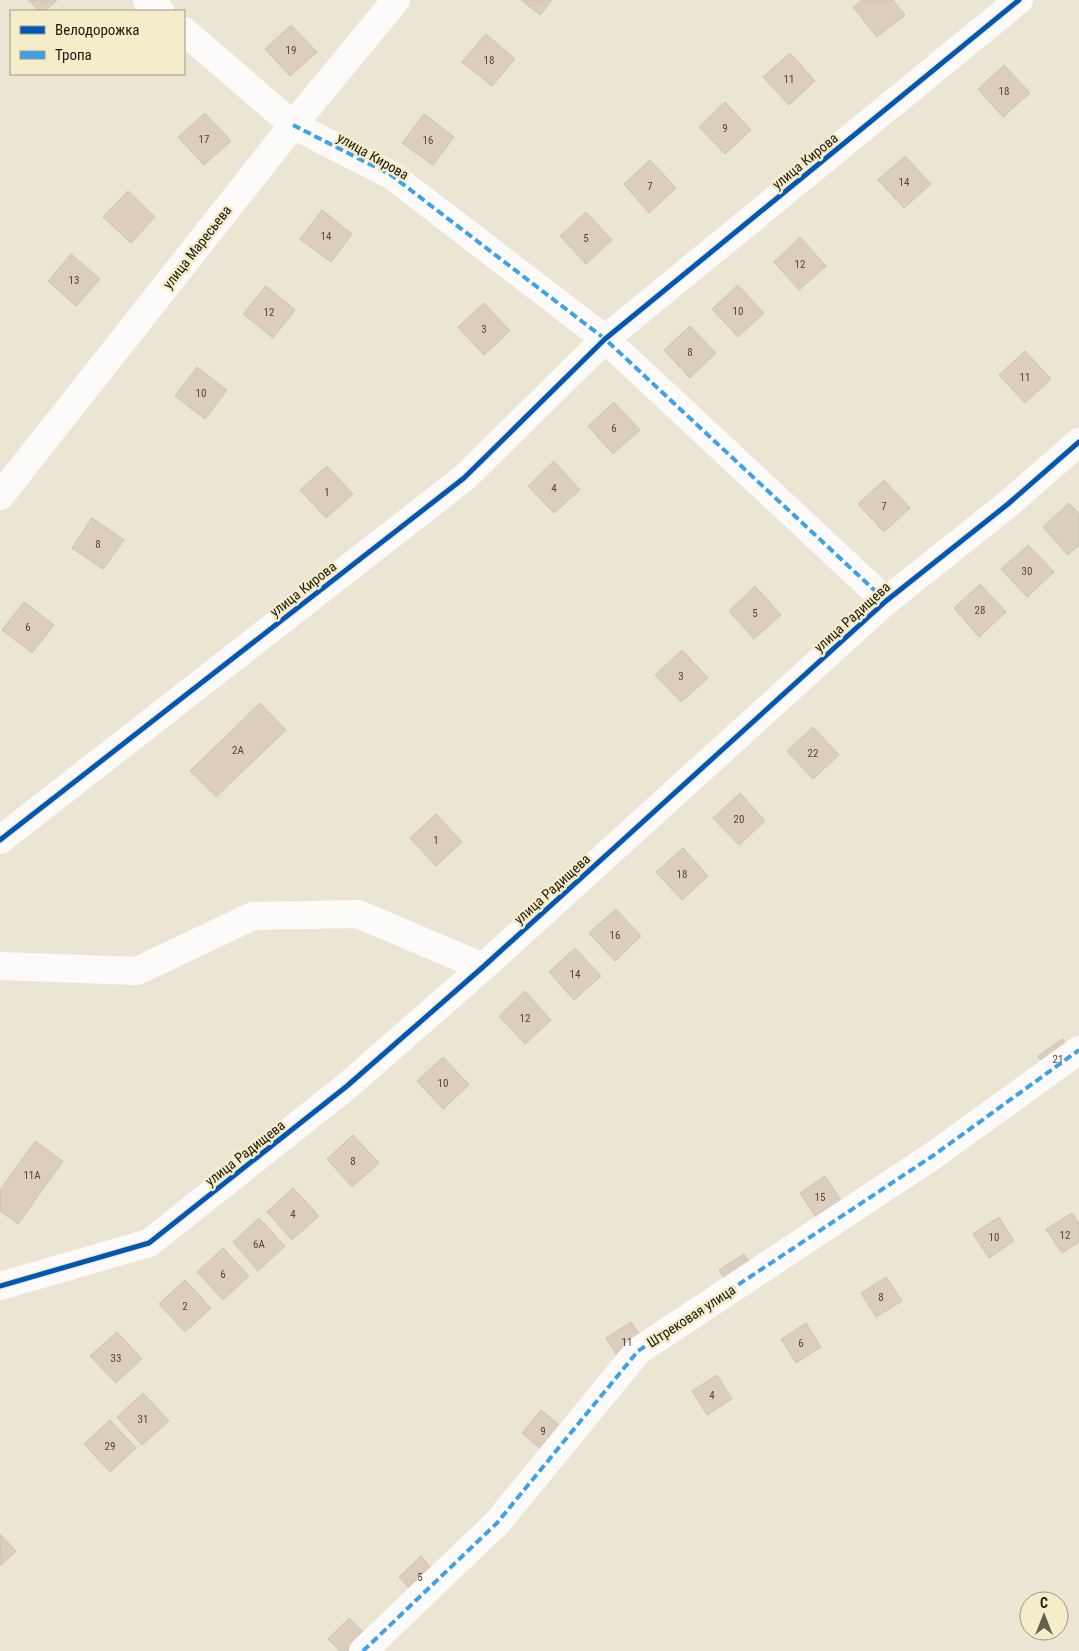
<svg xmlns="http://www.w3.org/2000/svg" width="1079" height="1651" viewBox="0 0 1079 1651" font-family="'Roboto Condensed',sans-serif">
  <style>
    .building { fill: #dccebb; stroke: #cbc4b7 }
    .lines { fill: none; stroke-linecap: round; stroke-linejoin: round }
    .minor { stroke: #fcfbf9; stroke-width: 28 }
    .quiet { stroke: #3da2e9; stroke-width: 4; stroke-dasharray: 8 4; stroke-linecap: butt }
    .cycleway-casing { stroke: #f5ecca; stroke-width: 8 }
    .cycleway { stroke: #0057b8; stroke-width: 5 }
    .labels { text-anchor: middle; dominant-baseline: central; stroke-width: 5; stroke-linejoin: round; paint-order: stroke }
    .number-label { font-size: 11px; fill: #4d473a }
    .street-label { font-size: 14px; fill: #1c190d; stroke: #f5ecca }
  </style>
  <rect width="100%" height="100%" fill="#ebe6d4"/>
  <g class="building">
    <path d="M28,0H57L45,11H39Z"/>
    <path d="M521,0H552L540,15Z"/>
    <path d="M862,0H893L905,15L877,37L853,7Z"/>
    <path d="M291,25L317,52L290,76L265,49Z"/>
    <path d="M486,34L515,59L492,86L462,62Z"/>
    <path d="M790,53L815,81L789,105L763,77Z"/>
    <path d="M1004,65L1030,93L1003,117L978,89Z"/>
    <path d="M725,102L751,130L725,154L699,127Z"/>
    <path d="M205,113L231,141L204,165L178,137Z"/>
    <path d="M424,114L454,137L433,165L402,143Z"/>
    <path d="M905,156L931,184L904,208L878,180Z"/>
    <path d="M650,160L676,188L649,213L624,184Z"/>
    <path d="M128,191L155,217L131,243L103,217Z"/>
    <path d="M322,210L352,234L331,262L300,239Z"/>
    <path d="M586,212L612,240L586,264L560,236Z"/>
    <path d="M800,237L826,266L799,290L774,262Z"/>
    <path d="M71,254L100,279L76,306L48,281Z"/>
    <path d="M738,285L764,313L738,337L712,309Z"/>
    <path d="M266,286L295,310L273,338L243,314Z"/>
    <path d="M484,303L510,331L484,355L458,327Z"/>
    <path d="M690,326L716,353L690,378L664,350Z"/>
    <path d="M1025,351L1051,379L1025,403L999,375Z"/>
    <path d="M197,367L227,390L205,419L175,396Z"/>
    <path d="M614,402L640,430L613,454L588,426Z"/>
    <path d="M554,461L580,490L554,513L528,486Z"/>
    <path d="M327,466L353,494L326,518L300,490Z"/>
    <path d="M884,480L910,508L884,532L858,504Z"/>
    <path d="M1069,503L1079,514V545L1068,555L1043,527Z"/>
    <path d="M92,518L124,540L103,569L72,548Z"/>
    <path d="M1028,545L1054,572L1027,597L1001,569Z"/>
    <path d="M980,584L1006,612L979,637L954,608Z"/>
    <path d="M755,586L781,615L754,639L729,611Z"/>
    <path d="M24,602L54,625L32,653L2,630Z"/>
    <path d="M682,650L708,678L681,702L655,675Z"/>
    <path d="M260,703L286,730L216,797L190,771Z"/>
    <path d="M813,727L839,755L813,779L787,751Z"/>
    <path d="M740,793L765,821L739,845L713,818Z"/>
    <path d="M436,814L462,842L436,866L410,838Z"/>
    <path d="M683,848L708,876L682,900L656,872Z"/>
    <path d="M616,909L641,936L615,961L589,933Z"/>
    <path d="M575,948L601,976L574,1000L549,972Z"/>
    <path d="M525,991L551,1020L525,1044L499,1016Z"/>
    <path d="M1063,1039L1079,1063L1053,1079L1038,1056Z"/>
    <path d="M443,1057L469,1085L443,1109L417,1081Z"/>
    <path d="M353,1135L379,1163L352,1187L327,1159Z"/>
    <path d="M35,1141L63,1161L18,1224L0,1211V1190Z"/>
    <path d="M825,1176L841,1200L815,1216L800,1193Z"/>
    <path d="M293,1188L319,1216L292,1240L267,1212Z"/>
    <path d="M1072,1213L1079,1224V1242L1062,1253L1046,1229Z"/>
    <path d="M999,1217L1014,1241L989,1258L973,1234Z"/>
    <path d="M259,1218L285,1246L258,1271L233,1242Z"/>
    <path d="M223,1248L249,1276L223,1300L197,1272Z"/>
    <path d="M744,1254L760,1277L734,1294L719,1270Z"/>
    <path d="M886,1277L902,1301L876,1317L861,1293Z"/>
    <path d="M185,1280L211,1308L185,1332L159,1304Z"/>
    <path d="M631,1322L647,1345L621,1362L606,1338Z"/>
    <path d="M806,1323L821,1347L796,1363L781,1339Z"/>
    <path d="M117,1332L142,1359L116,1383L90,1356Z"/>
    <path d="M717,1375L732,1399L707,1415L692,1391Z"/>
    <path d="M143,1393L169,1421L142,1445L117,1417Z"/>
    <path d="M541,1410L563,1428L544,1452L522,1433Z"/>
    <path d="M110,1420L136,1448L110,1472L84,1444Z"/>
    <path d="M0,1534L16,1551L0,1566Z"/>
    <path d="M421,1556L440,1578L418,1598L399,1577Z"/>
    <path d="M349,1618L370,1638L356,1651H340L328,1639Z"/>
  </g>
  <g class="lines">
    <g class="minor">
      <path d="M147,0L160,11"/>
      <path d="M184,31L293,125L391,175L605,339L886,601"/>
      <path d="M0,496L293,125L396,0"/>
      <path d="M0,840L464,478L605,339L1019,0"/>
      <path d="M0,966L137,971L253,916L358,914L483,967"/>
      <path d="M0,1286L149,1243L347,1086L483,967L886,601L1008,504L1079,442"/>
      <path d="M363,1651L497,1523L638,1351L934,1155L1079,1050"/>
    </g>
    <g class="quiet">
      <path d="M293,125L391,175L605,339L886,601"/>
      <path d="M363,1651L497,1523L638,1351L934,1155L1079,1050"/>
    </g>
    <g class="cycleway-casing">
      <g id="cycleway">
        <path d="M0,840L464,478L605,339L1019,0"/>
        <path d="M0,1286L149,1243L347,1086L483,967L886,601L1008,504L1079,442"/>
      </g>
    </g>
    <use href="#cycleway" class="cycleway"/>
  </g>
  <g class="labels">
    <g class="number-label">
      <text x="291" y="50">19</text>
      <text x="489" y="60">18</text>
      <text x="789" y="79">11</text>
      <text x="1004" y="91">18</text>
      <text x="725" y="128">9</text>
      <text x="204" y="139">17</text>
      <text x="428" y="140">16</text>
      <text x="904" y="182">14</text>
      <text x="650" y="186">7</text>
      <text x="326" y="236">14</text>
      <text x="586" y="238">5</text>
      <text x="800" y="264">12</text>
      <text x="74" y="280">13</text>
      <text x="738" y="311">10</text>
      <text x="269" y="312">12</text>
      <text x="484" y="329">3</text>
      <text x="690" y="352">8</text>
      <text x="1025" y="377">11</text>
      <text x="201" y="393">10</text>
      <text x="614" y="428">6</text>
      <text x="554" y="488">4</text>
      <text x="327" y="492">1</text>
      <text x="884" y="506">7</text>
      <text x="98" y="544">8</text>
      <text x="1027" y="571">30</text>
      <text x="980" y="610">28</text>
      <text x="755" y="613">5</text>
      <text x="28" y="627">6</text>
      <text x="681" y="676">3</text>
      <text x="238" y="750">2А</text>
      <text x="813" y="753">22</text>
      <text x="739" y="819">20</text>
      <text x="436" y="840">1</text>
      <text x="682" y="874">18</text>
      <text x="615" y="935">16</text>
      <text x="575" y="974">14</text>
      <text x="525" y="1018">12</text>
      <text x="1058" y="1059">21</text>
      <text x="443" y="1083">10</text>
      <text x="353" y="1161">8</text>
      <text x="32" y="1175">11А</text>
      <text x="820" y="1197">15</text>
      <text x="293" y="1214">4</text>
      <text x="1065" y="1235">12</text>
      <text x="994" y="1237">10</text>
      <text x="259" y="1244">6А</text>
      <text x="223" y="1274">6</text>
      <text x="881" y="1297">8</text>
      <text x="185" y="1306">2</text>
      <text x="627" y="1342">11</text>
      <text x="801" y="1343">6</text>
      <text x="116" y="1358">33</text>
      <text x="712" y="1395">4</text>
      <text x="143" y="1419">31</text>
      <text x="543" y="1431">9</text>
      <text x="110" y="1446">29</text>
      <text x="420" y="1577">5</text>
    </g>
    <g class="street-label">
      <text transform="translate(373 156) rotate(30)">улица Кирова</text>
      <text transform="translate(805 161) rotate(-39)">улица Кирова</text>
      <text transform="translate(197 247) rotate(-52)">улица Маресьева</text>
      <text transform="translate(303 589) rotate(-38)">улица Кирова</text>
      <text transform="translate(852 617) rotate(-42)">улица Радищева</text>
      <text transform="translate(552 889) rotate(-42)">улица Радищева</text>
      <text transform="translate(245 1153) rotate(-38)">улица Радищева</text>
      <text transform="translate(691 1316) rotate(-33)">Штрековая улица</text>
    </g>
  </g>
  <rect x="10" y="10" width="175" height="65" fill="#f5ecca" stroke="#9e987e"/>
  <rect x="20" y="26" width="25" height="8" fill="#0057b8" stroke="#9e987e"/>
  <text x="55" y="35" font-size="15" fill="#1c190d">Велодорожка</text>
  <rect x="20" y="51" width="25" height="8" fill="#3da2e9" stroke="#9e987e"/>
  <text x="55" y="60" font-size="15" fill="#1c190d">Тропа</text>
  <g transform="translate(1044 1616)"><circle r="24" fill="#f5ecca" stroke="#9e987e"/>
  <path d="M0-4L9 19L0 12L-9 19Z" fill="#646153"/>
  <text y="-8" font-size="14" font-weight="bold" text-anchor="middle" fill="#1c190d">С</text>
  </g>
</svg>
